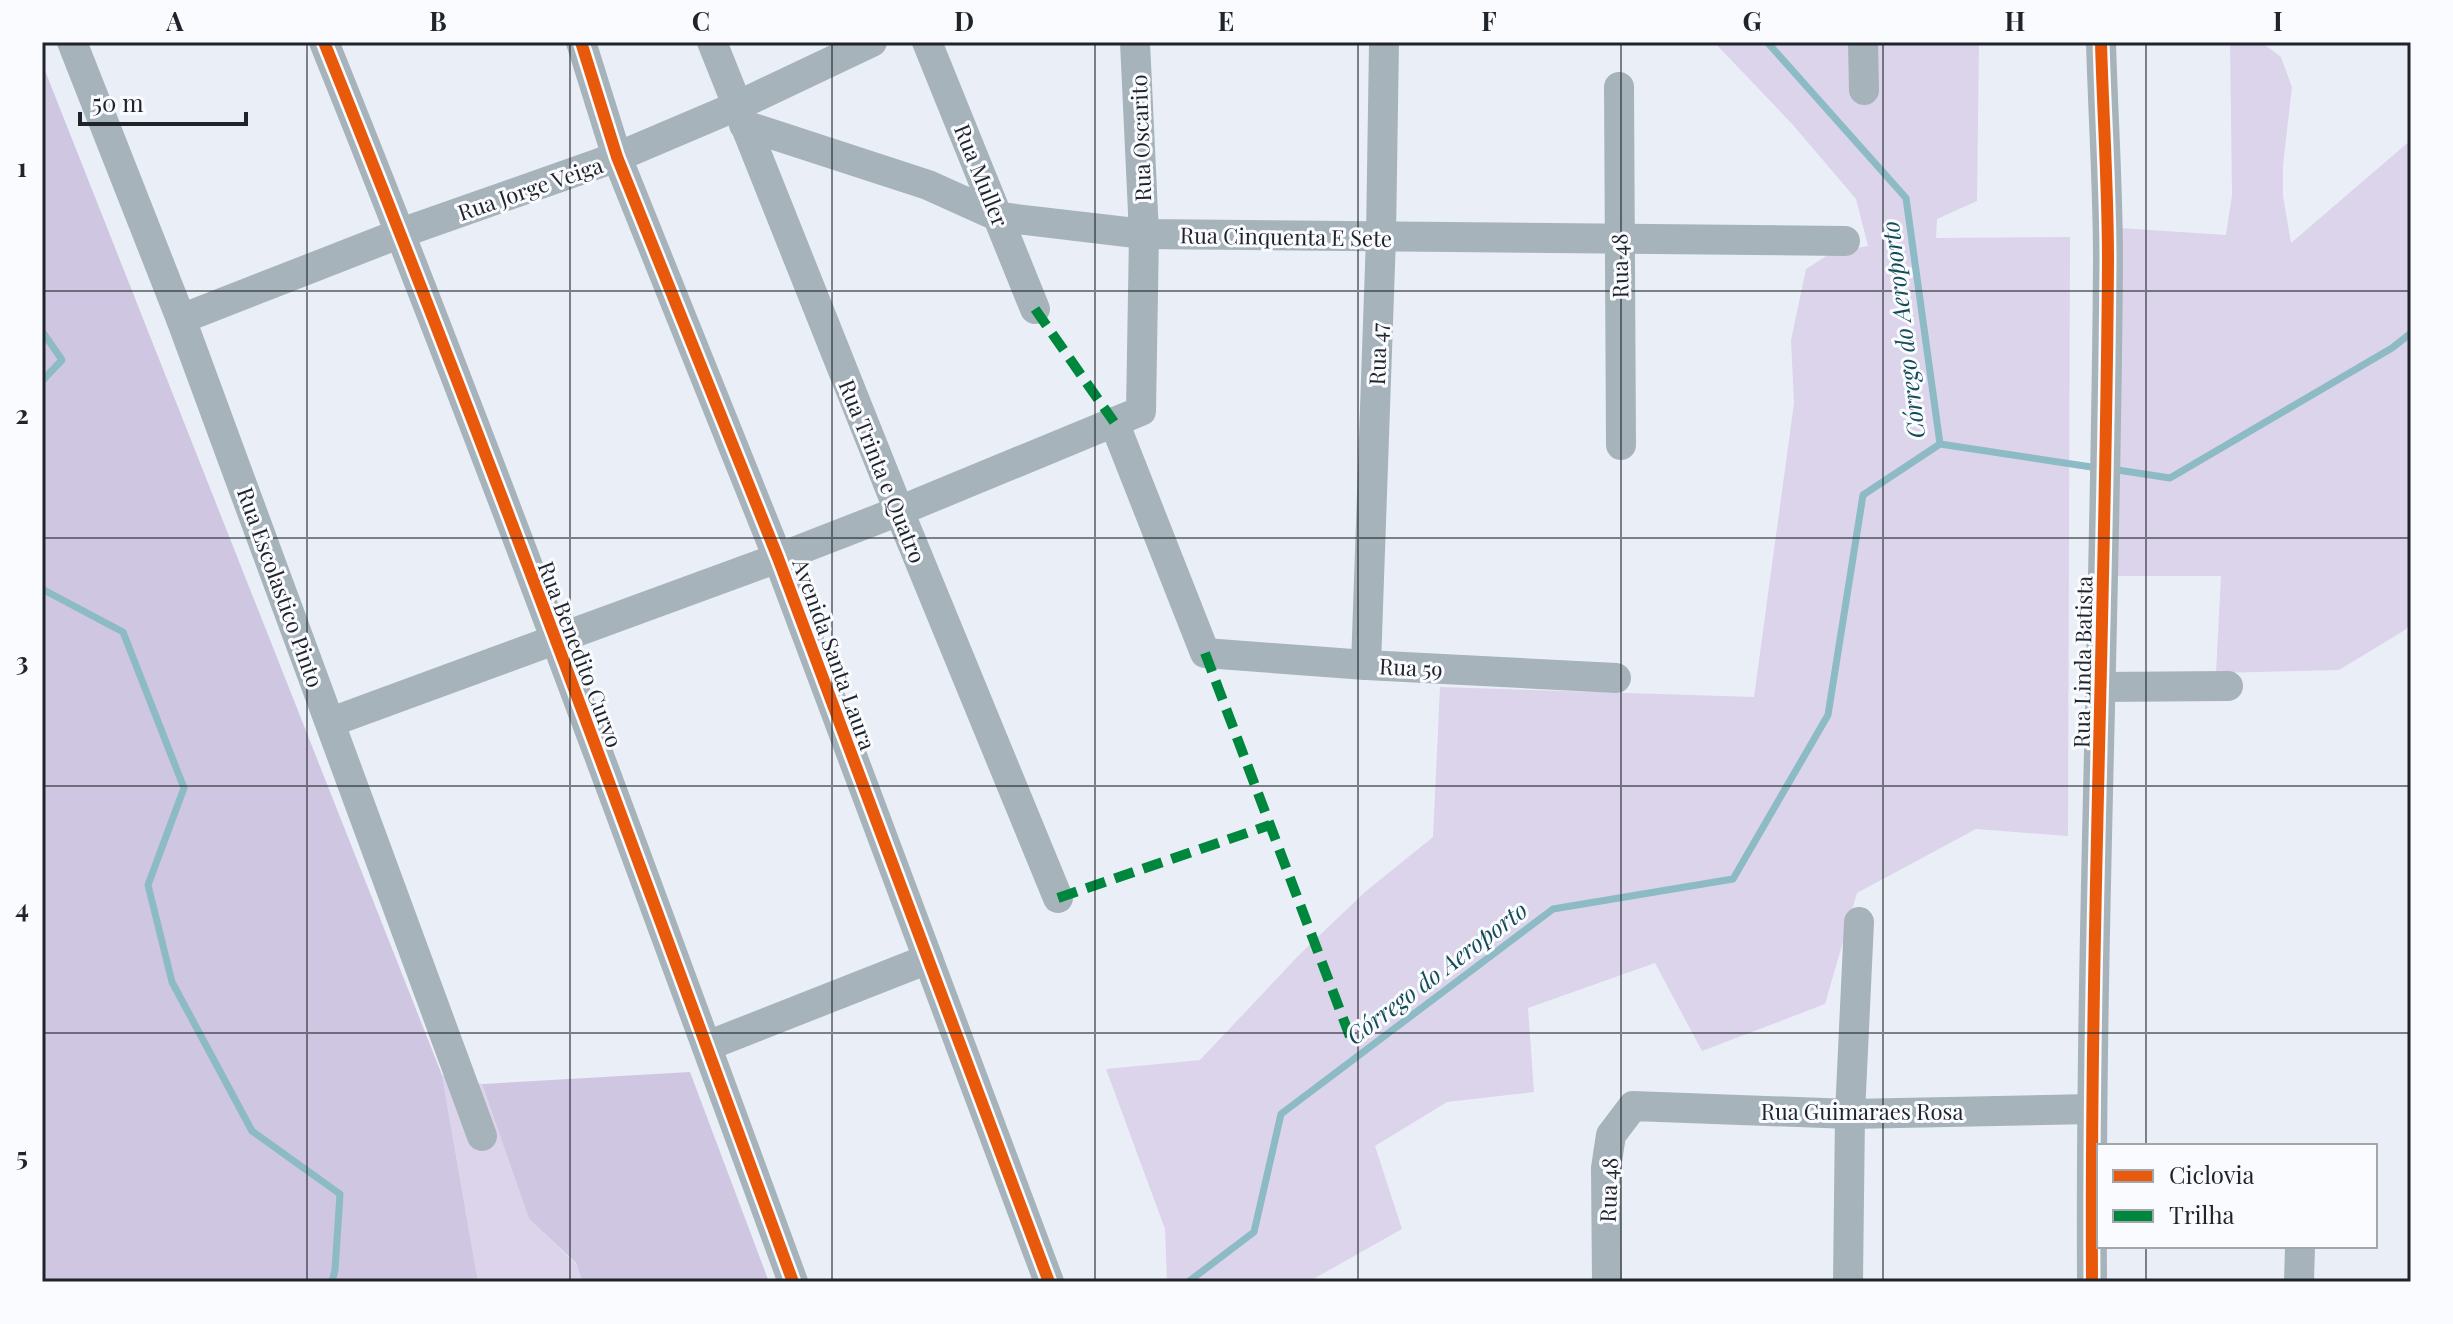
<svg xmlns="http://www.w3.org/2000/svg" width="2453" height="1324" viewBox="0 0 2453 1324" font-family="'Playfair Display',serif">
  <style>
    .green { fill: #dbd4eb }
    .forest { fill: #cfc6e2 }
    .lines { fill: none; stroke-linecap: round; stroke-linejoin: round }
    .stream { stroke: #8cbac5; stroke-width: 7 }
    .minor { stroke: #a7b3bb; stroke-width: 30 }
    .quiet { stroke: #00873e; stroke-width: 10; stroke-dasharray: 20 10; stroke-linecap: butt }
    .cycleway-casing { stroke: #f9fbff; stroke-width: 17 }
    .cycleway { stroke: #e8590c; stroke-width: 12 }
    .grid { fill: none; stroke: #1f232a; stroke-width: 2; stroke-opacity: 0.55 }
    .labels { text-anchor: middle; dominant-baseline: central; stroke-width: 6; stroke-linejoin: round; paint-order: stroke }
    .street-label { font-size: 22px; fill: #1f232a; stroke: #f9fbff }
    .water-label { font-size: 24px; font-style: italic; fill: #144c56; stroke: #f9fbff }
    .neatline { fill: none; stroke: #1f232a; stroke-width: 3 }
    .grid-label { font-size: 26px; text-anchor: middle; font-weight: bold; fill: #1f232a }
  </style>
  <rect width="100%" height="100%" fill="#eaeff7"/>
  <g class="green">
    <path d="M1714,42H1979L1977,201L1937,219L1936,238L2070,237L2068,836L1976,829L1857,893L1825,1004L1702,1051L1655,963L1528,1008L1534,1092L1447,1102L1375,1146L1402,1229L1308,1282H1167L1165,1229L1106,1069L1200,1060L1300,954L1365,892L1433,837L1440,687L1754,697L1794,403L1791,340L1806,269L1831,253L1868,246L1856,199L1793,125Z"/>
    <path d="M2230,42H2261L2281,57L2292,87L2283,165V196L2291,243L2411,140V623L2405,630L2339,670L2216,673L2221,576H2114L2120,228L2226,235L2232,195Z"/>
    <path d="M442,1075L482,1084L529,1219L576,1264L582,1282H478Z"/>
  </g>
  <g class="forest">
    <path d="M42,63L442,1075L478,1282H42Z"/>
    <path d="M690,1072L769,1282H582L576,1263L529,1219L482,1084Z"/>
  </g>
  <g class="lines">
    <g class="stream">
      <path d="M42,331L62,360L42,381"/>
      <path d="M1940,444L2098,468"/>
      <path d="M2111,469L2170,478L2392,348L2411,333"/>
      <path d="M42,589L123,632L184,788L148,885L172,982L252,1131L340,1194L335,1270L332,1282"/>
      <path d="M1188,1282L1254,1232L1281,1114L1553,909L1733,879L1828,715L1863,495L1940,444L1906,198L1767,42"/>
    </g>
    <g class="minor">
      <path d="M72,42L181,319L482,1136"/>
      <path d="M324,42C489,452 641,867 793,1282"/>
      <path d="M581,42L617,157L778,558L1049,1282"/>
      <path d="M712,42L899,511L1058,898"/>
      <path d="M927,42L1035,309"/>
      <path d="M1863,42L1864,90"/>
      <path d="M1619,87L1621,445"/>
      <path d="M744,125L928,185L999,217L1144,234L1845,241"/>
      <path d="M181,319L401,233L617,157L737,106L872,42"/>
      <path d="M1114,422L1205,653L1366,665L1616,678"/>
      <path d="M1366,665L1381,237L1384,42"/>
      <path d="M2101,687L2228,686"/>
      <path d="M331,722L778,558L899,511L1141,411L1144,234L1135,42"/>
      <path d="M707,1046L928,959"/>
      <path d="M1607,1282L1606,1168L1611,1135L1633,1106L1850,1114L2091,1109"/>
      <path d="M1848,1282L1850,1114L1859,922"/>
      <path d="M2092,1282C2090,941 2106,601 2108,260C2108,187 2103,115 2101,42"/>
      <path d="M2299,1282L2300,1246"/>
    </g>
    <g class="quiet">
      <path d="M1035,309L1114,422"/>
      <path d="M1205,653L1352,1042"/>
      <path d="M1058,898L1270,825"/>
    </g>
    <g class="cycleway-casing">
      <g id="cycleway">
        <path d="M324,42C489,452 641,867 793,1282"/>
        <path d="M581,42L617,157L778,558L1049,1282"/>
        <path d="M2092,1282C2090,941 2106,601 2108,260C2108,187 2103,115 2101,42"/>
      </g>
    </g>
    <use href="#cycleway" class="cycleway"/>
  </g>
  <path class="grid" d="M307,42V1282M570,42V1282M832,42V1282M1095,42V1282M1358,42V1282M1621,42V1282M1883,42V1282M2146,42V1146M42,291H2411M42,538H2411M42,786H2411M42,1033H2411M2146,1246V1282"/>
  <g class="labels">
    <g class="street-label">
      <text transform="translate(1140 138) rotate(-92)">Rua Oscarito</text>
      <text transform="translate(982 175) rotate(68)">Rua Muller</text>
      <text transform="translate(530 188) rotate(-19)">Rua Jorge Veiga</text>
      <text transform="translate(1286 236) rotate(1)">Rua Cinquenta E Sete</text>
      <text transform="translate(1619 266) rotate(-91)">Rua 48</text>
      <text transform="translate(1377 354) rotate(-88)">Rua 47</text>
      <text transform="translate(883 471) rotate(68)">Rua Trinta e Quatro</text>
      <text transform="translate(281 587) rotate(70)">Rua Escolastico Pinto</text>
      <text transform="translate(581 654) rotate(69)">Rua Benedito Curvo</text>
      <text transform="translate(835 654) rotate(70)">Avenida Santa Laura</text>
      <text transform="translate(2082 662) rotate(-89)">Rua Linda Batista</text>
      <text transform="translate(1411 667) rotate(3)">Rua 59</text>
      <text x="1862" y="1111">Rua Guimaraes Rosa</text>
      <text transform="translate(1608 1190) rotate(-88)">Rua 48</text>
    </g>
    <g class="water-label">
      <text transform="translate(1902 330) rotate(-97)">Córrego do Aeroporto</text>
      <text transform="translate(1436 972) rotate(-37)">Córrego do Aeroporto</text>
    </g>
  </g>
  <rect width="2453" height="1324" fill="none" stroke="#f9fbff" stroke-width="88"/>
  <rect x="2097" y="1144" width="280" height="104" fill="#f9fbff" stroke="#a2a5aa" stroke-width="2"/>
  <rect x="2113" y="1170" width="40" height="12" fill="#e8590c" stroke="#a2a5aa" stroke-width="2"/>
  <text x="2169" y="1184" font-size="24" fill="#1f232a">Ciclovia</text>
  <rect x="2113" y="1210" width="40" height="12" fill="#00873e" stroke="#a2a5aa" stroke-width="2"/>
  <text x="2169" y="1224" font-size="24" fill="#1f232a">Trilha</text>
  <path d="M80 112v12h166v-12" fill="none" stroke="#1f232a" stroke-width="4"/>
  <text x="92" y="112" font-size="24" fill="#1f232a" stroke="#f9fbff" stroke-width="6" paint-order="stroke">50 m</text>
  <rect x="44" y="44" width="2365" height="1236" class="neatline"/>
  <g class="grid-label">
    <text x="175" y="31">A</text>
    <text x="438" y="31">B</text>
    <text x="701" y="31">C</text>
    <text x="964" y="31">D</text>
    <text x="1226" y="31">E</text>
    <text x="1489" y="31">F</text>
    <text x="1752" y="31">G</text>
    <text x="2015" y="31">H</text>
    <text x="2278" y="31">I</text>
    <text x="22" y="177">1</text>
    <text x="22" y="424">2</text>
    <text x="22" y="671">3</text>
    <text x="22" y="918">4</text>
    <text x="22" y="1166">5</text>
  </g>
</svg>
